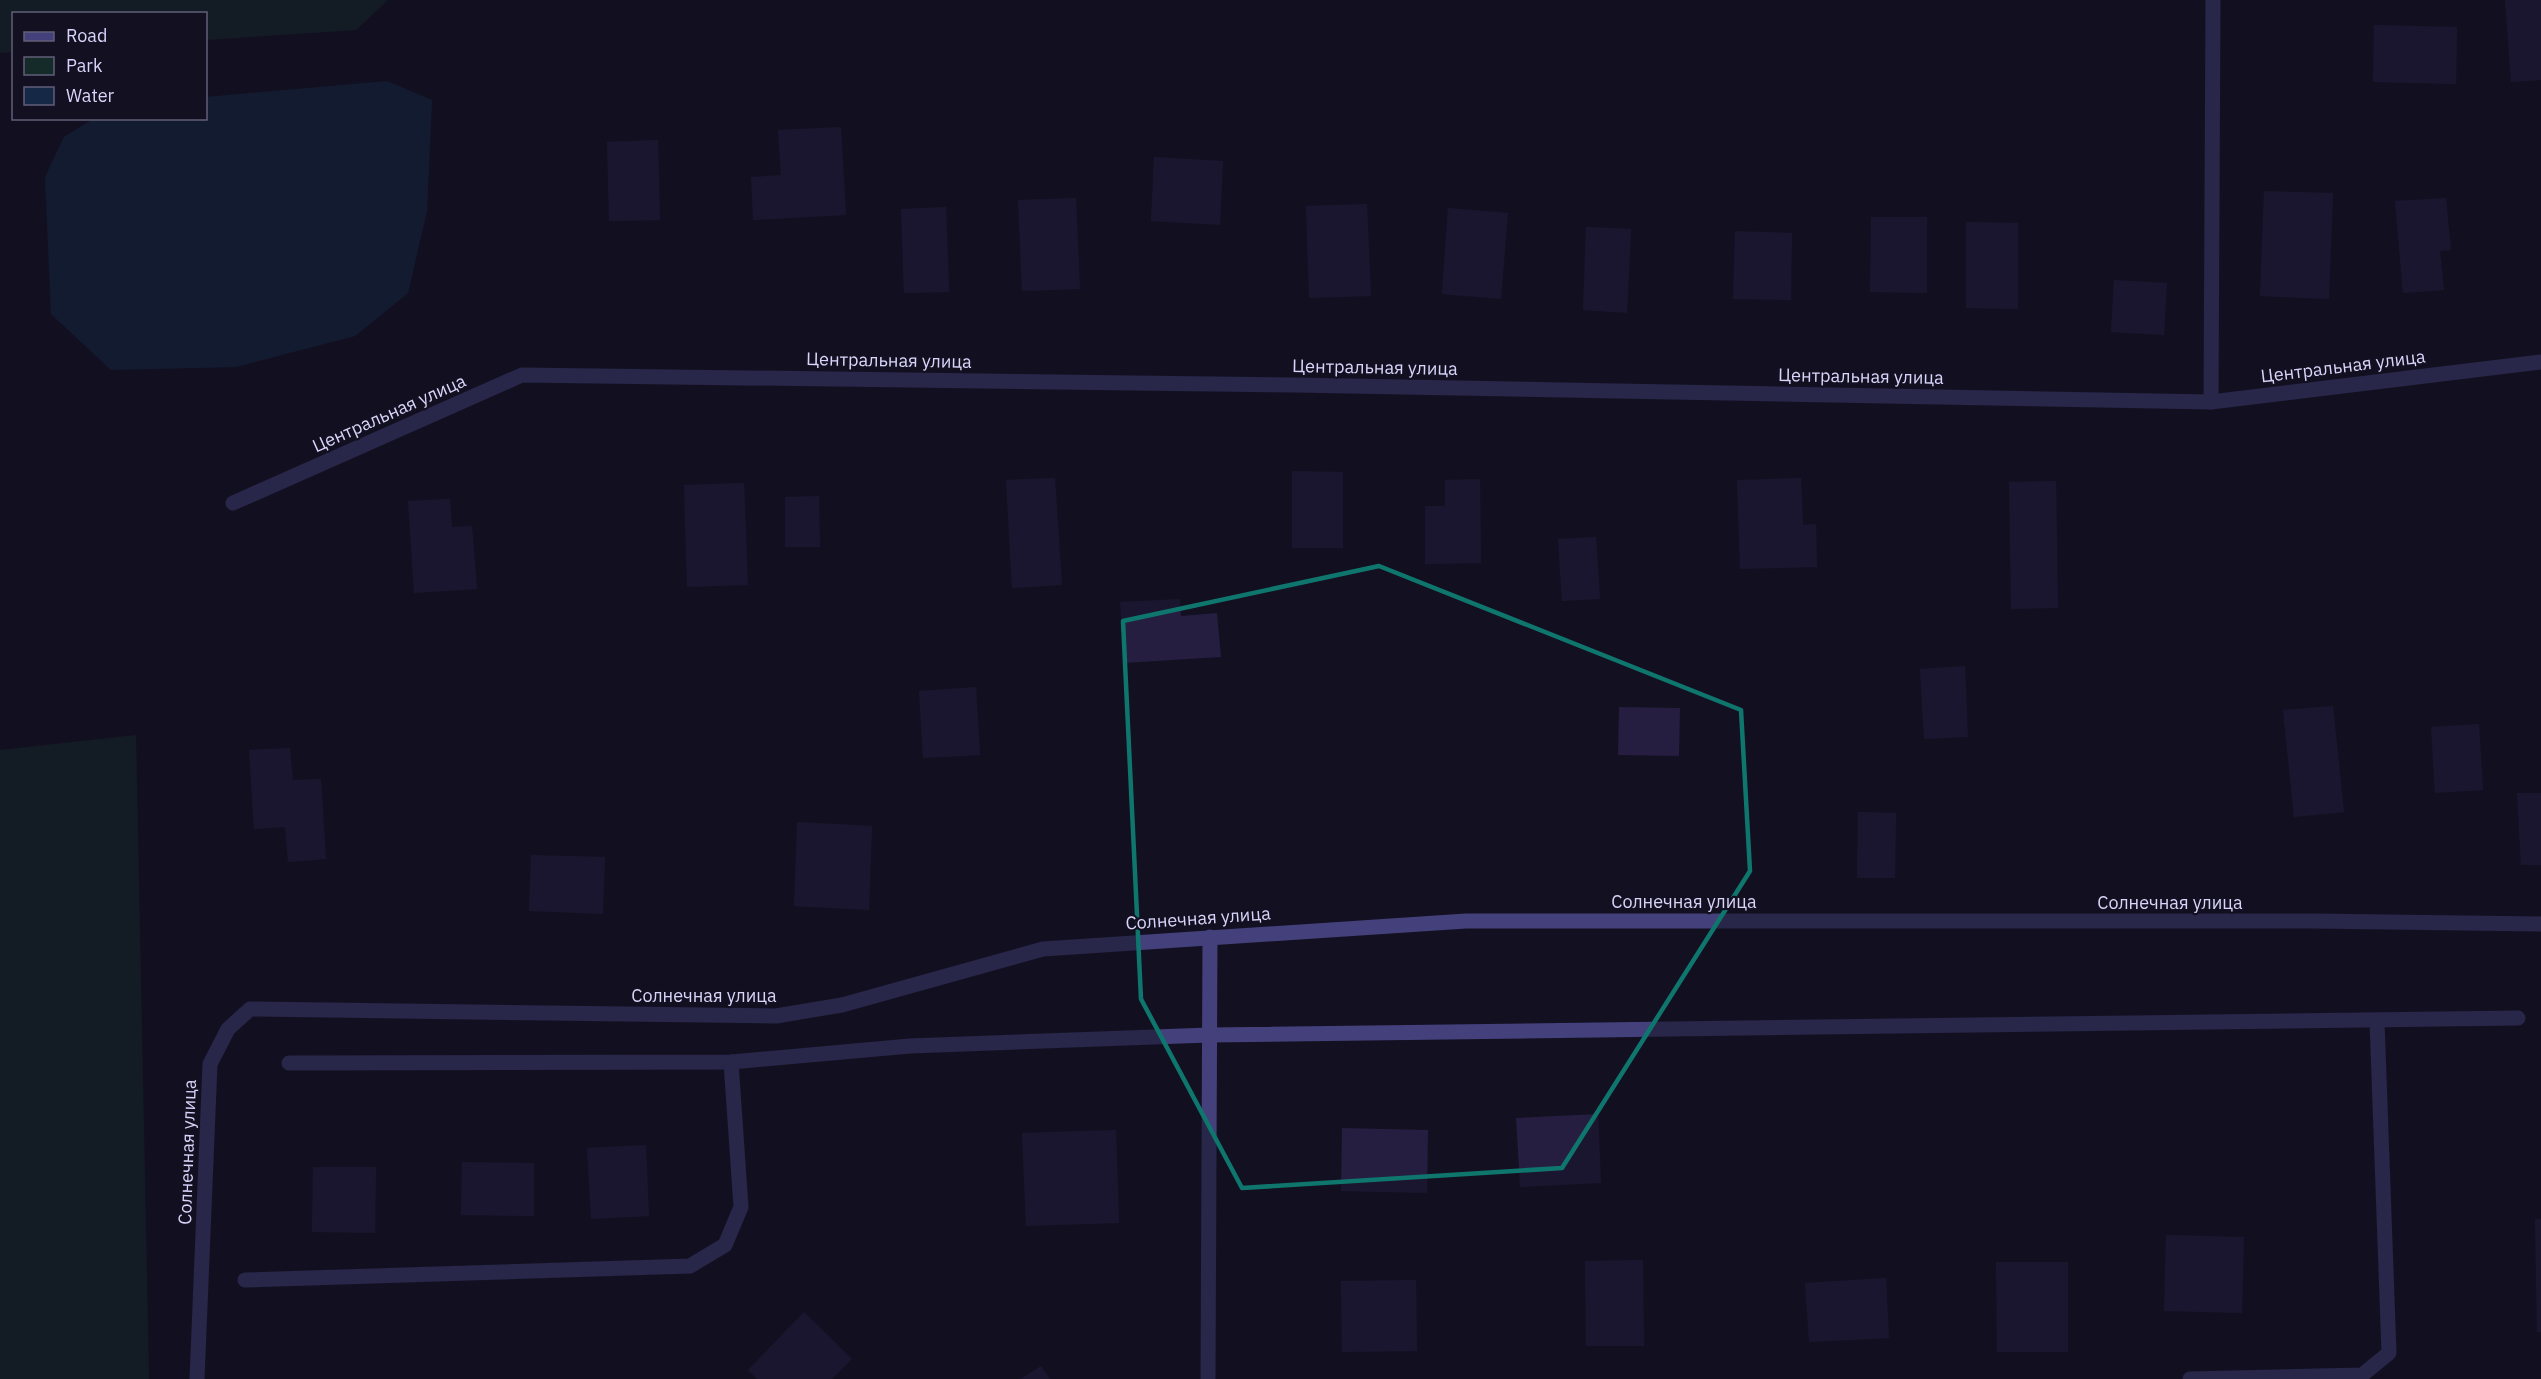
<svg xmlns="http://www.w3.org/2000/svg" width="2541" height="1379" viewBox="0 0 2541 1379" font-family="'IBM Plex Sans',sans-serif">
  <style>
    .green { fill: #142b2a }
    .water { fill: #152846 }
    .building { fill: #251e40 }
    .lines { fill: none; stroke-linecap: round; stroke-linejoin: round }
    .street { stroke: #43407b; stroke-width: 15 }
    .marked { fill: none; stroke: #0f766e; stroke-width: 4.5; stroke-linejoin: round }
    .labels { text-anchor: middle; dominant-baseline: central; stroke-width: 4.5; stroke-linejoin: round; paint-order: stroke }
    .street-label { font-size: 18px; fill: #d9d5fa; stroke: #131021 }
  </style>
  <rect width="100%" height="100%" fill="#131021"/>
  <g class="green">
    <path d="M0,0H388L356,30L206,40V14H14L13,52L0,53Z"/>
    <path d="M136,735L149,1379H0V750Z"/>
  </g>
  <path class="water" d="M387,81L432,100L427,211L408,293L355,336L236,367L111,370L51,314L45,177L64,137L93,119L206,118V97Z"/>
  <g class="building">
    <path d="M2505,0H2541V80L2511,82Z"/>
    <path d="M2374,25L2457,27L2456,84L2373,82Z"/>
    <path d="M841,127L846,215L753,220L751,177L781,175L778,130Z"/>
    <path d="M658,140L660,220L609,221L607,142Z"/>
    <path d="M1154,157L1223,161L1220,225L1151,221Z"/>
    <path d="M2264,191L2333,193L2329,299L2260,296Z"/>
    <path d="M1076,198L1080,289L1022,291L1018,200Z"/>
    <path d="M2446,198L2451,250L2440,251L2444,290L2403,293L2395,201Z"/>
    <path d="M1367,204L1371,296L1309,298L1306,206Z"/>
    <path d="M946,207L949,292L904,293L901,209Z"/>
    <path d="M1448,208L1508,213L1501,299L1442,294Z"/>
    <path d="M1871,217H1927V293L1870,292Z"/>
    <path d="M1966,222L2018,223V309L1966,308Z"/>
    <path d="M1586,227L1631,229L1627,313L1583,310Z"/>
    <path d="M1735,231L1792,233L1791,300L1733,299Z"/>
    <path d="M2114,280L2167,283L2164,335L2111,332Z"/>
    <path d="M1292,471L1343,472V548H1292Z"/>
    <path d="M1055,478L1062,585L1012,588L1006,480Z"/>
    <path d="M1801,478L1803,525L1816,524L1817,567L1740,569L1737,480Z"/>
    <path d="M1480,479L1481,563L1425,564V506H1445V480Z"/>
    <path d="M2056,481L2058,608L2011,609L2009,482Z"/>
    <path d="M744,483L748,585L687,587L684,485Z"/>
    <path d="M819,496L820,547H785V497Z"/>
    <path d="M450,499L452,527L472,526L477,589L414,593L408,501Z"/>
    <path d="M1596,537L1600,599L1562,601L1558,539Z"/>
    <path d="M1180,599L1181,616L1217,613L1221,657L1124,663L1120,602Z"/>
    <path d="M1965,666L1968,737L1924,739L1920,669Z"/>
    <path d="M976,687L980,755L923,758L919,691Z"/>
    <path d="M2333,706L2344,812L2294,817L2283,710Z"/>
    <path d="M1619,707L1680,708L1679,756L1618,755Z"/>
    <path d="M2479,724L2483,790L2435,793L2431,727Z"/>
    <path d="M290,748L293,780L321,779L326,859L288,862L285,827L254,829L249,750Z"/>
    <path d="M2517,793H2541V865H2521Z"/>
    <path d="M1858,812L1896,813L1895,878H1857Z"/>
    <path d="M797,822L872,826L869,910L794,906Z"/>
    <path d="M531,855L605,857L603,914L529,911Z"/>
    <path d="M1598,1114L1601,1183L1520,1187L1516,1118Z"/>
    <path d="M1342,1128L1428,1130L1427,1193L1341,1191Z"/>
    <path d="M1116,1130L1119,1223L1026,1226L1022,1133Z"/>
    <path d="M646,1145L649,1216L591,1219L587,1148Z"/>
    <path d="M462,1162L534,1163V1216L461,1215Z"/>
    <path d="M313,1167H376L375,1233L312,1232Z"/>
    <path d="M2535,1219H2541V1332H2537Z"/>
    <path d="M2166,1235L2244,1237L2242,1313L2164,1311Z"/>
    <path d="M1643,1260L1644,1346H1586L1585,1261Z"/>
    <path d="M1996,1262H2068V1352H1997Z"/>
    <path d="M1886,1278L1889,1338L1809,1342L1805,1283Z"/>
    <path d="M1416,1280L1417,1351L1342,1352L1341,1281Z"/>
    <path d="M804,1312L852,1359L832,1379H757L748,1370Z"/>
    <path d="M1041,1366L1050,1379H1021Z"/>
  </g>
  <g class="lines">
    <g class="street">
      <path d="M2211,402L2213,0"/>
      <path d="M233,503L522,375L1294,385L2211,402L2541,362"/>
      <path d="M289,1063L731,1062L910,1046L1209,1035L2518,1018"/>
      <path d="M245,1280L690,1266L725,1245L741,1207L731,1062"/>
      <path d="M197,1379L210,1064L228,1029L250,1009L776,1016L842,1005L1043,949L1466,921H2311L2541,924"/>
      <path d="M1208,1379L1210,937"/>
      <path d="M2190,1379L2362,1375L2389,1353L2377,1021"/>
    </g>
  </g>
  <path d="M0 0H2541V1379H0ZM1379,566L1741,710L1750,871L1562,1168L1242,1188L1141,999L1123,621Z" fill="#131021" fill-opacity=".55" fill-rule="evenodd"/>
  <path class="marked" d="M1379,566L1741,710L1750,871L1562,1168L1242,1188L1141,999L1123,621Z"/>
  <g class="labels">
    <g class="street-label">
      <text transform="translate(889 360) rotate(1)">Центральная улица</text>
      <text transform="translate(2343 366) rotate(-7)">Центральная улица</text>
      <text transform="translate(1375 367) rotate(1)">Центральная улица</text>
      <text transform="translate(1861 376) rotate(1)">Центральная улица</text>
      <text transform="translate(389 413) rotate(-24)">Центральная улица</text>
      <text x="1684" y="901">Солнечная улица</text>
      <text x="2170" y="902">Солнечная улица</text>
      <text transform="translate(1198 918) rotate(-4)">Солнечная улица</text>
      <text x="704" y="995">Солнечная улица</text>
      <text transform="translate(187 1152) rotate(-88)">Солнечная улица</text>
    </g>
  </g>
  <rect x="12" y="12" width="195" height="108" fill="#131021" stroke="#625f78" stroke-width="1.5"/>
  <rect x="24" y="32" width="30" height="9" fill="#43407b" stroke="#625f78" stroke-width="1.5"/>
  <text x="66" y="42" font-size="18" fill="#d9d5fa">Road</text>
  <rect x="24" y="57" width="30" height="18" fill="#142b2a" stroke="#625f78" stroke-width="1.5"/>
  <text x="66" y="72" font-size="18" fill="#d9d5fa">Park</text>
  <rect x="24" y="87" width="30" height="18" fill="#152846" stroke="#625f78" stroke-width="1.5"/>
  <text x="66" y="102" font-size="18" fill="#d9d5fa">Water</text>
</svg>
